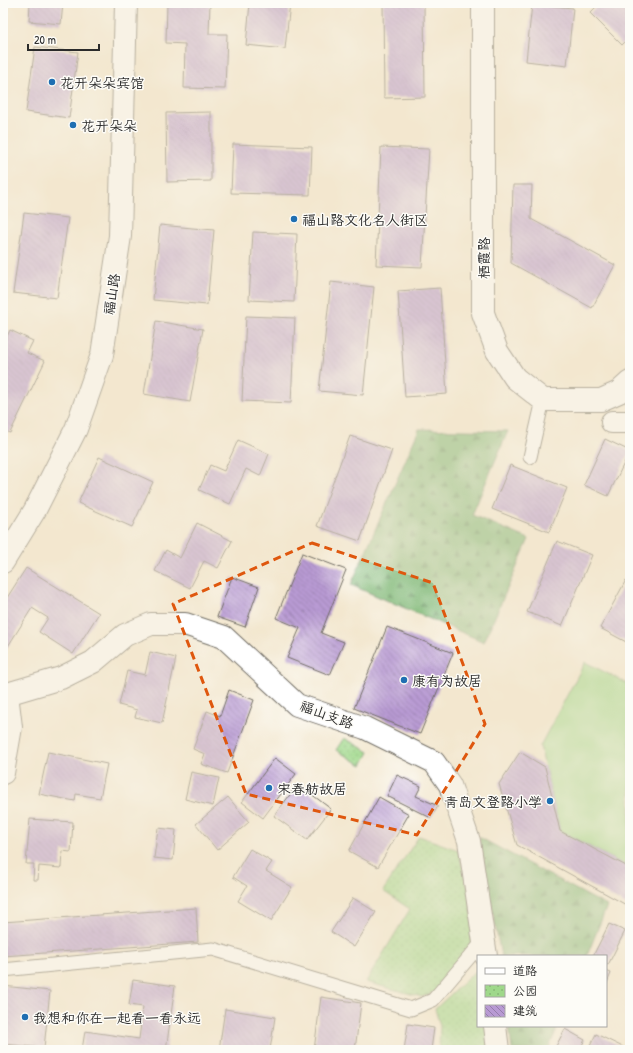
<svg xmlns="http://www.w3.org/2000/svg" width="633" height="1053" viewBox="0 0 633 1053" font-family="'Patrick Hand','LXGW WenKai TC',sans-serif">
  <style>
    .forest { fill: url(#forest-firs); stroke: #557250 }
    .park { fill: url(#park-dots); stroke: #65825a }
    .pitch { fill: #9fd88a; stroke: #65825a }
    .building { fill: url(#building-back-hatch) }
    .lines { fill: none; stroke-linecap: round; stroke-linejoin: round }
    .service-casing { stroke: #716d64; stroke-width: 15 }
    .minor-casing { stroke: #716d64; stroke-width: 24 }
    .tertiary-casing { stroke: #716d64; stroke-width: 24 }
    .service { stroke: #fff; stroke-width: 13 }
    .minor { stroke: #fff; stroke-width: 22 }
    .tertiary { stroke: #fff; stroke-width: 22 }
    .marked { fill: none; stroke: #df570e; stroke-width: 3; stroke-dasharray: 8 5; stroke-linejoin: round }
    .poi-dot { fill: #1f6fb2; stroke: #fdfcf7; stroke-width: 1.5 }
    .labels { text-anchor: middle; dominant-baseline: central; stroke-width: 3; stroke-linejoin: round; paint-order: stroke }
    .poi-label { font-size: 14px; fill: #2b2b2b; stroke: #fdfcf7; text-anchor: start }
    .street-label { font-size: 14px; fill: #2b2b2b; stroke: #fdfcf7 }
  </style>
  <defs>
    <pattern id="forest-firs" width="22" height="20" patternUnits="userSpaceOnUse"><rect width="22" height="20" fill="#7fb876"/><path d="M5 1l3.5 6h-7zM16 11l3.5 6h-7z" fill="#689661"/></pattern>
    <pattern id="park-dots" width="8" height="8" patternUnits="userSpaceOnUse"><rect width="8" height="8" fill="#9fd88a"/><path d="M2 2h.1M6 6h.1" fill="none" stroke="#89ba77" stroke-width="1.8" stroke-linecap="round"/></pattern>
    <pattern id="building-back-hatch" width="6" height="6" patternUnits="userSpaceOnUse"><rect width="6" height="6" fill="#b89ad3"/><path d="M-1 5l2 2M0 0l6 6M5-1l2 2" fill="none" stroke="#967eab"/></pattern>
  </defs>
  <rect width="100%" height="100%" fill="#fdfcf7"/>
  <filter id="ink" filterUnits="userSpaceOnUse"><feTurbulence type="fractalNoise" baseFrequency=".025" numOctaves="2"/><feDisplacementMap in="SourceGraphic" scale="8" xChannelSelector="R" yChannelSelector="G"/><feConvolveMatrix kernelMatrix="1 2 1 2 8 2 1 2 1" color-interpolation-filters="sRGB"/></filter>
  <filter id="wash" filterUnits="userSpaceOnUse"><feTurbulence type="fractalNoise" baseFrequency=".012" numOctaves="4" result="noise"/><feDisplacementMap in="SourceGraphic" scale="16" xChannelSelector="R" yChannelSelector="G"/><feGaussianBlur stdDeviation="0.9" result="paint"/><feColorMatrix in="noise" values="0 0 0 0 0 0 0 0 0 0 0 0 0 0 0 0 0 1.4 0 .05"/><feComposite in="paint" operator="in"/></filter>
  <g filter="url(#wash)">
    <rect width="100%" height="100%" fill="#f3e7cf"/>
    <g class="forest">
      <path d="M419,429L508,431L472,515L529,539L484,642L351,585Z"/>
      <path d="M479,837L607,906L587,956H501Z"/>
      <path d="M509,1026H558L548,1050H512Z"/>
    </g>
    <g class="park">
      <path d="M344,738L369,752L362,765L336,750Z"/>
      <path d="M419,836L458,850L470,897L474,941L437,991L422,997L366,982L410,909L383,891Z"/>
      <path d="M478,969V1026H489L491,1050H439L440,1026L435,1009Z"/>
    </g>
    <path class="pitch" d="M585,662L630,685V868L560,831L540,746Z"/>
    <g id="blocks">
      <g class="building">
        <path d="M30,3H63L61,24L29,21Z"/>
        <path d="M167,3H210L209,34H227L225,89L184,88L185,44L166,43Z"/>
        <path d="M250,3H290L285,49L246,45Z"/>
        <path d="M383,3H424L425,97L384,98Z"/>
        <path d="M600,3H630V37L622,45L590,13Z"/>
        <path d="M532,4L573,8L567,66L526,61Z"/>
        <path d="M35,47L78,52L69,118L26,112Z"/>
        <path d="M211,112V181L167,182L166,113Z"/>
        <path d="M233,144L312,147L310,195L231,193Z"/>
        <path d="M381,147L429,149L422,267L376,265Z"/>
        <path d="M513,185H532L531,219L615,265L592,308L511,263Z"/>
        <path d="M24,213L68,218L57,298L13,293Z"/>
        <path d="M160,225L214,230L207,305L153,300Z"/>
        <path d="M253,232L297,234L294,302L249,300Z"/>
        <path d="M331,282L374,287L363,395L319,391Z"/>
        <path d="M440,288L447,394L405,397L398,291Z"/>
        <path d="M246,316L295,318L291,403L242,401Z"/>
        <path d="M156,321L203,329L190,402L144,394Z"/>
        <path d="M10,330L33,341L27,353L45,361L10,433L3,430V345Z"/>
        <path d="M350,436L392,450L360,541L317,526Z"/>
        <path d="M605,439L630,451L608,496L584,485Z"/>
        <path d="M238,440L269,454L260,476L246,469L230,504L199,490L210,465L224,471Z"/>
        <path d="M99,457L153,482L132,527L78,503Z"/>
        <path d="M510,465L567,488L549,532L492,509Z"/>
        <path d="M197,523L232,541L218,568L204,561L190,588L155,571L166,550L180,558Z"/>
        <path d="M557,541L592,555L562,626L527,612Z"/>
        <path d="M302,553L346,570L321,633L344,642L330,675L287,658L300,628L276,618Z"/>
        <path d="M26,568L99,613L73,654L39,632L48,618L32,608L5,651L3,649V604Z"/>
        <path d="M232,577L259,587L245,627L217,617Z"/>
        <path d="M626,580L630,583V644L600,628Z"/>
        <path d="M387,627L453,653L420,734L354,708Z"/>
        <path d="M150,652L176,658L162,723L135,717L137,710L119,705L127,671L145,675Z"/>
        <path d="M229,690L254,700L227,773L201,764L205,754L193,749L207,711L220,716Z"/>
        <path d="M48,752L107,764L100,798L76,794L75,801L39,794Z"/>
        <path d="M520,752L545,767L560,831L630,868V907L517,845L499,784Z"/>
        <path d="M275,758L296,774L263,818L242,802Z"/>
        <path d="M191,772L219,778L213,806L185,799Z"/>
        <path d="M397,775L421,786L416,796L438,806L431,818L387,796Z"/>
        <path d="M298,784L331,809L307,840L274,816Z"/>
        <path d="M228,797L249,822L217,850L196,824Z"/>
        <path d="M379,797L409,814L378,867L349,851Z"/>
        <path d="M30,819L73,822L71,852L62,851L61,868L39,866L38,880H33L34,864H26Z"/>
        <path d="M158,828L176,830L173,860L154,858Z"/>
        <path d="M250,849L272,862L266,871L292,887L271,921L238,901L247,886L233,877Z"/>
        <path d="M353,898L376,912L354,947L331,932Z"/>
        <path d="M196,908L198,942L3,956V922Z"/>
        <path d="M609,924L625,931L608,965L606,964V956H593Z"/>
        <path d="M606,971L611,973L606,986Z"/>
        <path d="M133,980L175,986L166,1050H82L85,1031L139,1039L143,1007L129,1005Z"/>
        <path d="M3,986L50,991L44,1048L3,1044Z"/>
        <path d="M321,997L361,1003L355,1050H314Z"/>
        <path d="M225,1009L275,1017L270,1050H219Z"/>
        <path d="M408,1024L434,1028L431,1050H404Z"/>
        <path d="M565,1029L585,1040L579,1050H554Z"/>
        <path d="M596,1034L629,1050H588Z"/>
      </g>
    </g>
  </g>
  <g filter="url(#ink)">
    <use href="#blocks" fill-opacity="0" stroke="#716d64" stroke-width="1"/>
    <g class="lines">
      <g class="service-casing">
        <g id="service">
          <path d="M530,457L543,400"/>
          <path d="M3,970L213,949L411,1009L433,1000L484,940"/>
        </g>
      </g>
      <g class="minor-casing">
        <g id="minor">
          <path d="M483,3V313L497,351L515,378L543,400H601L619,392L630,382"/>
          <path d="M612,422H630"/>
          <path d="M3,694H7L11,727L3,773"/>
          <path d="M7,694L61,678L93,662L125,635L151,624H185L224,637L297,705L365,728L434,762L450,785L469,841L486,956"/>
          <path d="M495,1026L498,1050"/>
        </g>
      </g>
      <g class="tertiary-casing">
        <path id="tertiary" d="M3,562L35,510L76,429L102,355L120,236L126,3"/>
      </g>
      <use href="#service" class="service"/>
      <use href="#minor" class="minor"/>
      <use href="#tertiary" class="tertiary"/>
    </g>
  </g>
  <path d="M0 0H633V1053H0ZM312,543L433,583L485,724L417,835L246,794L173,604Z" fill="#f3e7cf" fill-opacity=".55" fill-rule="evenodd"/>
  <path class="marked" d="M312,543L433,583L485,724L417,835L246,794L173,604Z"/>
  <g class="poi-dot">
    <circle cx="52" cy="82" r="4"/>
    <circle cx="73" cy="125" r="4"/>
    <circle cx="294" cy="219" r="4"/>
    <circle cx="404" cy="680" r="4"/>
    <circle cx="269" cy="788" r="4"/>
    <circle cx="550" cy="801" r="4"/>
    <circle cx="25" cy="1017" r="4"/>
  </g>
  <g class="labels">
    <g class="poi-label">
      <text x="60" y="82">花开朵朵宾馆</text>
      <text x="81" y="125">花开朵朵</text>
      <text x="302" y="219">福山路文化名人街区</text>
      <text x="412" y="680">康有为故居</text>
      <text x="277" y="788">宋春舫故居</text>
      <text x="542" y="801" text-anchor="end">青岛文登路小学</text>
      <text x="33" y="1017">我想和你在一起看一看永远</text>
    </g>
    <g class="street-label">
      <text transform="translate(483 258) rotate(-90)">栖霞路</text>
      <text transform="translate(111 294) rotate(-81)">福山路</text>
      <text transform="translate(327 714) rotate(20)">福山支路</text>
    </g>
  </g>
  <rect width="633" height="1053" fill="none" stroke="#fdfcf7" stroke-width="16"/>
  <rect x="477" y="955" width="130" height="72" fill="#fdfcf7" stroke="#a9a8a5"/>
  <rect x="485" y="968" width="20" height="6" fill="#ffffff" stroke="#a9a8a5"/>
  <text x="513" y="975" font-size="12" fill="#2b2b2b">道路</text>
  <rect x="485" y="985" width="20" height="12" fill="url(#park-dots)" stroke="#a9a8a5"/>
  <text x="513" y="995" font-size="12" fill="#2b2b2b">公园</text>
  <rect x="485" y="1005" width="20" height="12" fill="url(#building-back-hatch)" stroke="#a9a8a5"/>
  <text x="513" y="1015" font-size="12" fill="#2b2b2b">建筑</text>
  <path d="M28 44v6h71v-6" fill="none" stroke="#2b2b2b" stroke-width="2"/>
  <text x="34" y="44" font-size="12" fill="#2b2b2b" stroke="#fdfcf7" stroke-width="3" paint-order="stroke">20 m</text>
</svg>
